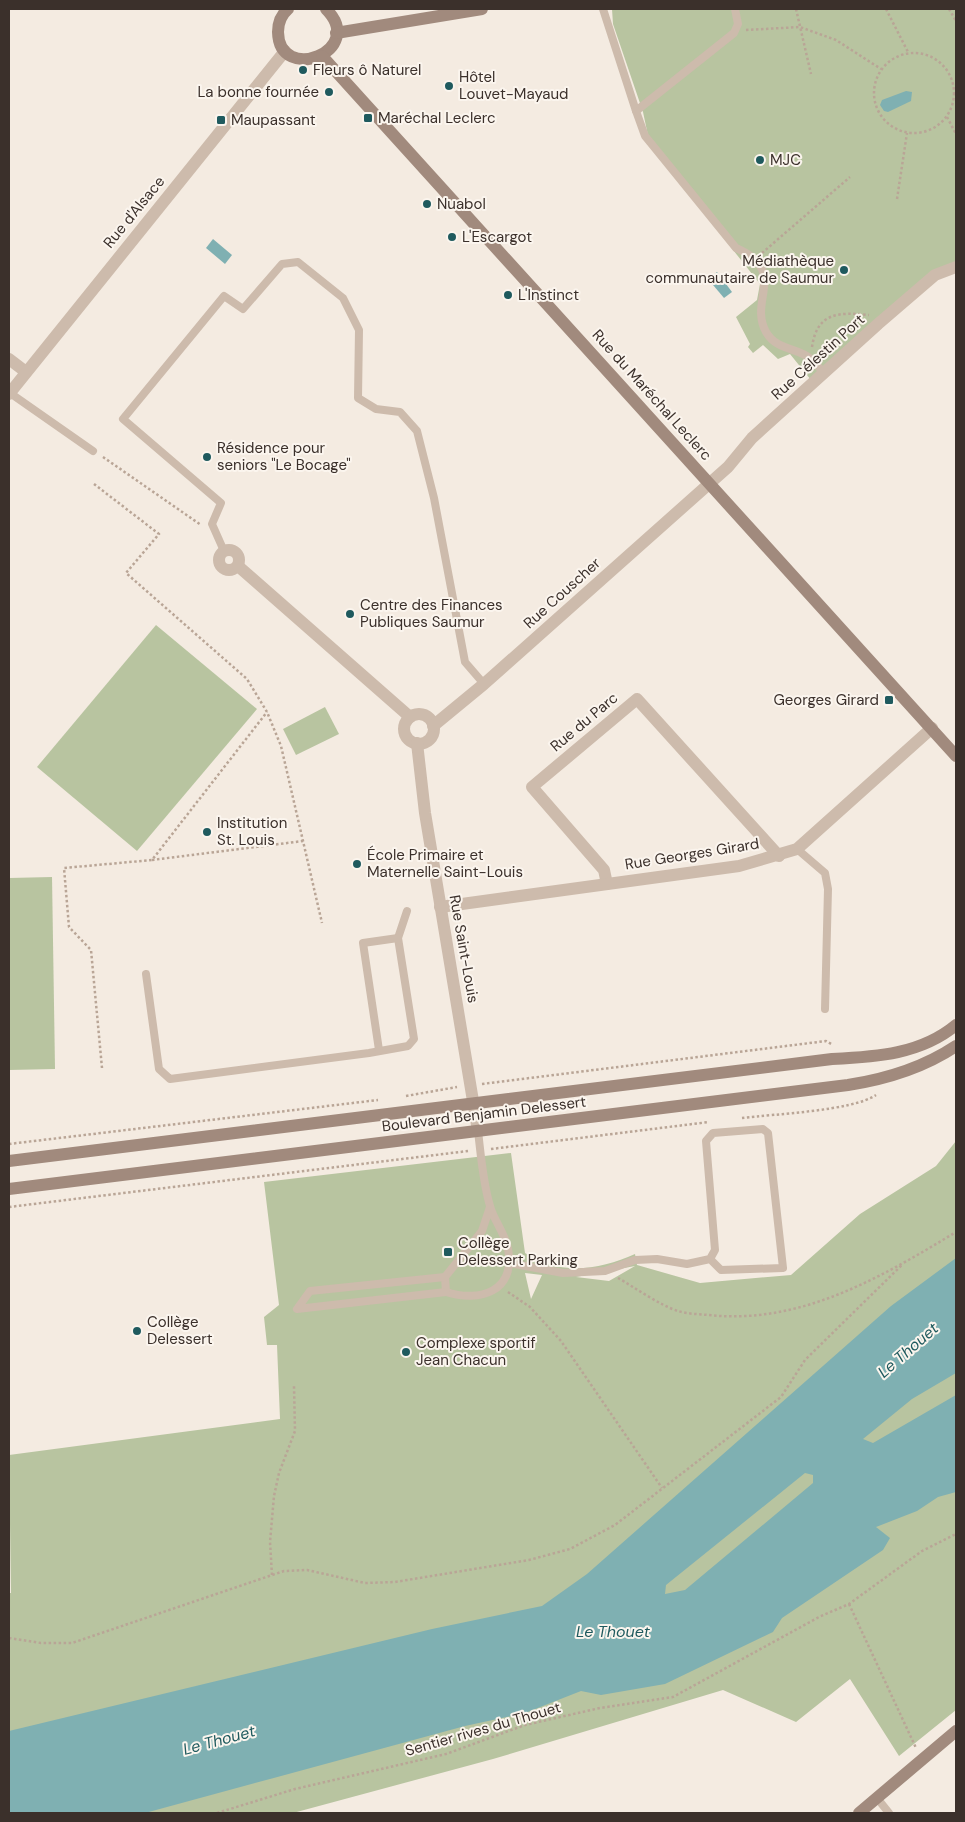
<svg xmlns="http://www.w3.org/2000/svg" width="965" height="1822" viewBox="0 0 965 1822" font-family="'DM Sans',sans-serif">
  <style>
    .green { fill: #b8c4a0; fill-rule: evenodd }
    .water { fill: #7fb0b2; fill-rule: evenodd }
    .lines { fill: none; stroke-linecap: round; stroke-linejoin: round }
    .path { stroke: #b9a596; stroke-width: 2.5; stroke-dasharray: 2.5 2.5; stroke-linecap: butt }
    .lane { stroke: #cdbbac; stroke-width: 8 }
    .street { stroke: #cdbbac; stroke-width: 12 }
    .secondary { stroke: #a18a7d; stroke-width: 12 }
    .poi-dot { fill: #1f5a5e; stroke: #fbf5ee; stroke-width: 2 }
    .labels { text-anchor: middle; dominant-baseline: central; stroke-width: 4; stroke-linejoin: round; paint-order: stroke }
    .poi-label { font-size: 15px; fill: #3b302b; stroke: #fbf5ee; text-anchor: start }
    .street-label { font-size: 15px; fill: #3b302b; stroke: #fbf5ee }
    .water-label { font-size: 16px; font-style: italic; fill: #1f5a5e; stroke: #fbf5ee }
  </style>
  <rect width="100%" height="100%" fill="#f4ebe1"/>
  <g class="green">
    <path d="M612,9H956V261L811,380L790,354L778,359L763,345L753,353L748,347L750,344L736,317L757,300L760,284L650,145L643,112L613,24Z"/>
    <path d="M156,625L257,709L137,851L37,767Z"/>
    <path d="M325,707L339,734L296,755L283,729Z"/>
    <path d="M52,877L55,1069L9,1070V878Z"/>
    <path d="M956,1141V1710L899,1756L850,1679L796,1722L723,1690L493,1759L293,1813H9V1593H11L9,1455L280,1419L277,1345H267L264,1317L279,1305L264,1182L511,1153L525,1253C558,1276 600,1270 635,1254L637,1265L700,1283L791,1275L860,1214L936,1166ZM635,1266L609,1281L576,1277ZM525,1273L542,1275L531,1299Z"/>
  </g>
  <g class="water">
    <path d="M906,91L912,92L911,101L888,112L884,111L880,105L882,100Z"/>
    <path d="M213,239L232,255L225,264L206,248Z"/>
    <path d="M717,272L732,292L724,298L708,279Z"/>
    <path d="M956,1258V1373L912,1399L863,1439L873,1443L956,1395V1492L938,1497L917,1511L876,1527L890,1538L883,1550L782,1618L773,1632L665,1684L601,1695L581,1691L525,1713L465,1726L145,1813H9V1731L432,1629L542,1606L587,1574L891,1306ZM805,1473L813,1475V1483L685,1590L665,1594L666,1585Z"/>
  </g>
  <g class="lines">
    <g class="path">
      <path d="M796,9L811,74"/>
      <path d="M886,9L908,52"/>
      <path d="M949,9L956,21"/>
      <path d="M746,30L800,27L836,40L881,69"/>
      <circle cx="914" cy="93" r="40"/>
      <path d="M947,117L956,134"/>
      <path d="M897,199L907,133"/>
      <path d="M762,253L850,177"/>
      <path d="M812,347C817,312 839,312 869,315"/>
      <path d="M103,457L201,525"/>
      <path d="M94,484L159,534L126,573L247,679L267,712L281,746L322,923"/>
      <path d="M152,860L303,841"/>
      <path d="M102,1068L91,950L69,927L64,868L152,860L267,712"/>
      <path d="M482,1084L826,1041L833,1045"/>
      <path d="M406,1096L457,1087"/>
      <path d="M742,1118C774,1114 852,1111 876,1095"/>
      <path d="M9,1144L378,1100"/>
      <path d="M491,1149L709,1122"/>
      <path d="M9,1207L468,1151"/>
      <path d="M618,1278C634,1287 661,1306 678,1311C687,1314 698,1314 708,1315C800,1325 880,1278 956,1232"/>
      <path d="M508,1292L530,1307L561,1341L662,1488"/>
      <path d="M272,1575L270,1542L274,1496L279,1473L295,1431L294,1386"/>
      <path d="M849,1604L916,1748"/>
      <path d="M9,1638L41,1643H72L284,1571L307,1570L365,1583L395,1582L529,1560L570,1549L615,1525L781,1397L805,1360L903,1264"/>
      <path d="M217,1813L295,1789L446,1754L525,1725L600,1708L673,1697L819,1617L849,1604L922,1551L956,1534"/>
    </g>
    <g class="lane">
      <path d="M603,9L636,111L734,33L738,24L735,9"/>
      <path d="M636,111L645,136L654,147L736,248C789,271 748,300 766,332C777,351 797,347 811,359C816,363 820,369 824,373"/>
      <path d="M10,393L93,451"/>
      <path d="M224,551L212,524L221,503L123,419L224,296L243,309L282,264L298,262L343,298L359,330L358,398L376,409L400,412L417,431L434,498L465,662L484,684"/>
      <path d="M797,849L825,873L828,889L825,1009"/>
      <path d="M146,974L159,1069L170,1079L369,1053L408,1046L414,1039L398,938L407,911"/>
      <path d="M379,1050L363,943L398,938"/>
      <path d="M478,1131C481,1156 483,1183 490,1206C494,1221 505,1233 508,1249C516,1291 480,1303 446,1292L445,1277L482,1231L490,1207"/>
      <path d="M509,1263L563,1273L605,1271L635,1260L657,1259L687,1264L710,1259L715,1250L706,1141L713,1133L763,1129L768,1133L783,1268L721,1270L710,1259"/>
      <path d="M445,1277L310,1291L297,1309L446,1292"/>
      <path d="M877,1798L889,1813"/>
    </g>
    <g class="street">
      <path d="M9,359L26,372"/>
      <path d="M9,394L285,51"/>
      <circle cx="229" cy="560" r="10"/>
      <path d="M238,566L410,717"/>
      <circle cx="419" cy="729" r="15"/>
      <path d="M433,726L484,684L710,483L728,467L752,438L878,324L935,275L956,267"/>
      <path d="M417,743L425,813L478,1131"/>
      <path d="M607,884L604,870L532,787L637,699L779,856"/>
      <path d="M440,907L739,866L797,849L932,728"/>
    </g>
    <g class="secondary">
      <path d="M288,9C281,15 278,23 278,32C279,85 368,51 326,9"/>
      <path d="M336,33L482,9"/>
      <path d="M322,56L956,756"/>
      <path d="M9,1161L832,1059C877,1057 921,1054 956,1025"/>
      <path d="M9,1189L848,1085C887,1079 923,1068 956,1046"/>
      <path d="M859,1813L956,1731"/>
    </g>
  </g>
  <g class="poi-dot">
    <circle cx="303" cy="70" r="5"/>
    <circle cx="449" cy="86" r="5"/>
    <circle cx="329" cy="92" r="5"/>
    <rect x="363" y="113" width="10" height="10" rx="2.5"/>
    <rect x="216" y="115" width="10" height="10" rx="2.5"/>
    <circle cx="760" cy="160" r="5"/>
    <circle cx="427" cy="204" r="5"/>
    <circle cx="452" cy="237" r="5"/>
    <circle cx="844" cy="270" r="5"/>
    <circle cx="508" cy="295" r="5"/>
    <circle cx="207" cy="457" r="5"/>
    <circle cx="350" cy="614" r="5"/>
    <rect x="884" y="695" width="10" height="10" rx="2.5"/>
    <circle cx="207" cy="832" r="5"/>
    <circle cx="357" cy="864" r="5"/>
    <rect x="443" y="1247" width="10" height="10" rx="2.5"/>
    <circle cx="137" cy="1331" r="5"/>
    <circle cx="406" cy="1352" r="5"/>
  </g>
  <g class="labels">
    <g class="poi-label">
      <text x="313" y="70">Fleurs ô Naturel</text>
      <text x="459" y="77">Hôtel<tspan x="459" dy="17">Louvet-Mayaud</tspan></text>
      <text x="319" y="92" text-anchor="end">La bonne fournée</text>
      <text x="378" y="118">Maréchal Leclerc</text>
      <text x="231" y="120">Maupassant</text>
      <text x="770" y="160">MJC</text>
      <text x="437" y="204">Nuabol</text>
      <text x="462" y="237">L'Escargot</text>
      <text x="834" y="261" text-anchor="end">Médiathèque<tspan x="834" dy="17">communautaire de Saumur</tspan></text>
      <text x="518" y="295">L'Instinct</text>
      <text x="217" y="448">Résidence pour<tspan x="217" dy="17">seniors "Le Bocage"</tspan></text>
      <text x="360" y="605">Centre des Finances<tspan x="360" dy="17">Publiques Saumur</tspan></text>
      <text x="879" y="700" text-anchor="end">Georges Girard</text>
      <text x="217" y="823">Institution<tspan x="217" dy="17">St. Louis</tspan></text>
      <text x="367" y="855">École Primaire et<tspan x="367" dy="17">Maternelle Saint-Louis</tspan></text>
      <text x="458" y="1243">Collège<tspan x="458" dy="17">Delessert Parking</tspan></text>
      <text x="147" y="1322">Collège<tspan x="147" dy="17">Delessert</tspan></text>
      <text x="416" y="1343">Complexe sportif<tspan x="416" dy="17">Jean Chacun</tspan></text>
    </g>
    <g class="street-label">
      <text transform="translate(134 212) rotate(-51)">Rue d'Alsace</text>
      <text transform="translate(818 357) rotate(-42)">Rue Célestin Port</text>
      <text transform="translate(652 395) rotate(48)">Rue du Maréchal Leclerc</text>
      <text transform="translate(562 593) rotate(-42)">Rue Couscher</text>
      <text transform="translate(584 722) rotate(-40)">Rue du Parc</text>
      <text transform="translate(692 854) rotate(-9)">Rue Georges Girard</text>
      <text transform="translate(464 949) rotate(80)">Rue Saint-Louis</text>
      <text transform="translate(484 1114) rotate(-7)">Boulevard Benjamin Delessert</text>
      <text transform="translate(483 1729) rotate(-16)">Sentier rives du Thouet</text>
    </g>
    <g class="water-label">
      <text transform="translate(908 1350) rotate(-41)">Le Thouet</text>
      <text x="613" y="1631">Le Thouet</text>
      <text transform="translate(219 1740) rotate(-15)">Le Thouet</text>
    </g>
  </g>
  <rect width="965" height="1822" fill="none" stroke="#3b302b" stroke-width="20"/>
</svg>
